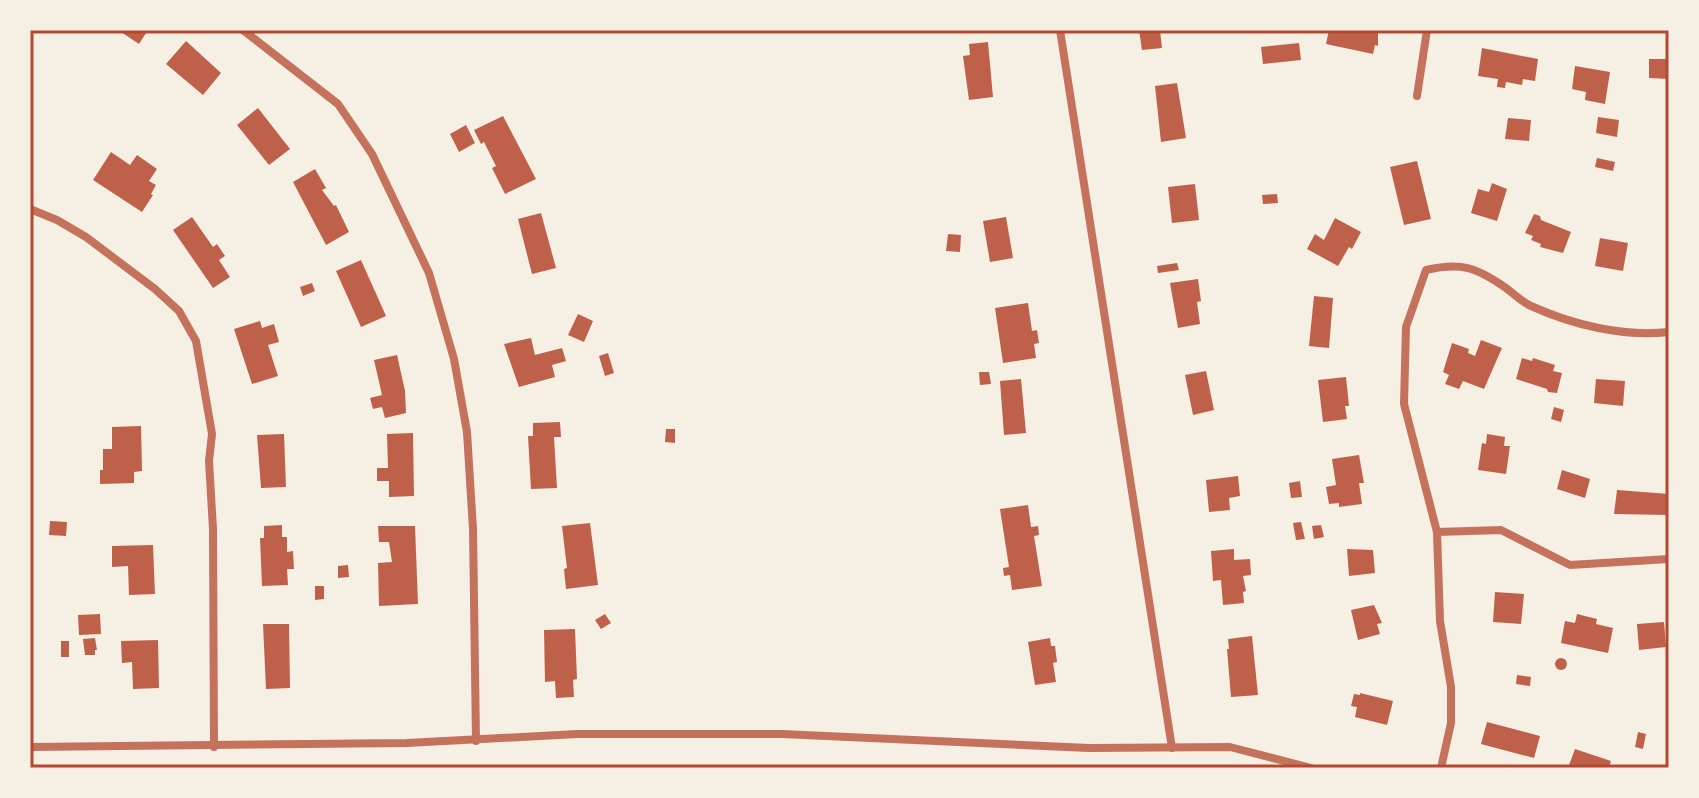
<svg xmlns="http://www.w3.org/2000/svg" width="1699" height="798" viewBox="0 0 1699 798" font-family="'Open Sans',sans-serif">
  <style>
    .building { fill: #bf614a }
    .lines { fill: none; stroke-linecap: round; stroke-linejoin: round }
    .minor { stroke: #c5725c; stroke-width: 8 }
    .neatline { fill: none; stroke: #b5482f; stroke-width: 3 }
  </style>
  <rect width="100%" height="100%" fill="#f6efe4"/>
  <g class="building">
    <path d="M118,30H148L139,44Z"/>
    <path d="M1139,30H1160L1162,48L1142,50Z"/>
    <path d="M1329,30H1378V46L1375,45L1373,54L1326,44Z"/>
    <path d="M186,41L221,73L203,95L166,64Z"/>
    <path d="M988,42L993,97L969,100L963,56L970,55L969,44Z"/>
    <path d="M1299,43L1301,60L1263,64L1261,47Z"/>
    <path d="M1482,48L1538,59L1535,81L1523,79L1522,85L1506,82L1505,88L1497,87L1498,79L1478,76Z"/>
    <path d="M1649,59H1669V79L1649,78Z"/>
    <path d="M1575,66L1610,72L1605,104L1585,100L1586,92L1572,89Z"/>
    <path d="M1177,83L1186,138L1161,142L1155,86Z"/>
    <path d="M258,108L290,149L269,165L237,125Z"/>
    <path d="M503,116L536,179L505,194L492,168L496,166L484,142L481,144L474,130Z"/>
    <path d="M1598,117L1619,120L1617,137L1596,133Z"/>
    <path d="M1508,118L1531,120L1529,141L1505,139Z"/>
    <path d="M466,125L475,143L459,152L450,134Z"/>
    <path d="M111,152L130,165L137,155L157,169L149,181L156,185L151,194L153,195L142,212L93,180Z"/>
    <path d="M1597,158L1615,162L1613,171L1595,167Z"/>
    <path d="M1417,161L1431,219L1404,225L1390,167Z"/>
    <path d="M315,169L326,188L322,190L334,206L336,205L349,232L326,245L293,182Z"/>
    <path d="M1492,183L1507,189L1497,221L1471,213L1478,189L1489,192Z"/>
    <path d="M1195,184L1199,220L1172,223L1168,187Z"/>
    <path d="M1277,194L1278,203L1263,204L1262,195Z"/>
    <path d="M541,213L556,268L532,274L518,219Z"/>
    <path d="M1534,214L1540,216L1541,220L1571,232L1563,253L1540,247L1541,244L1531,240L1533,236L1525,233Z"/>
    <path d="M192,217L213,247L217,244L225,256L219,260L230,277L213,288L173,230Z"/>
    <path d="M1006,217L1013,258L990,262L983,221Z"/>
    <path d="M1335,218L1361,232L1352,249L1349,247L1338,266L1307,249L1315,234L1324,240Z"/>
    <path d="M948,234L961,235L960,252L946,251Z"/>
    <path d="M1600,238L1628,243L1623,271L1595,266Z"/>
    <path d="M361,260L386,316L361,327L336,271Z"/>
    <path d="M1177,263L1179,270L1158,273L1157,266Z"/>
    <path d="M1198,279L1201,301L1197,302L1200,324L1178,328L1170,283Z"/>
    <path d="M312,283L315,291L303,296L300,287Z"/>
    <path d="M1314,296L1333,298L1329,348L1309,346Z"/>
    <path d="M1028,303L1032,331L1037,330L1039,343L1034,344L1036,358L1003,363L995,308Z"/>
    <path d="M578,314L593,321L584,342L568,335Z"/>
    <path d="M260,321L262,328L274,324L279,342L268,345L278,376L252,384L234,329Z"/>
    <path d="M531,338L535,355L562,348L566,361L552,365L555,377L519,387L504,344Z"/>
    <path d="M1481,340L1502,348L1484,389L1463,381L1459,389L1445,384L1449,375L1443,372L1452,343L1469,349L1468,353L1475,356Z"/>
    <path d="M608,353L614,373L605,376L599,356Z"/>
    <path d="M397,355L405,391L406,413L385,418L382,407L373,409L370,398L382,395L374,360Z"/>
    <path d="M1522,358L1532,361L1533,358L1555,365L1553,371L1562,373L1557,393L1548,392L1547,389L1516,379Z"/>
    <path d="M1206,371L1214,410L1193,415L1185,375Z"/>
    <path d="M979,372H989L991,384L980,385Z"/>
    <path d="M1346,377L1349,406H1345L1347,419L1323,422L1318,380Z"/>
    <path d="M1021,379L1026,433L1004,435L1000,381Z"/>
    <path d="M1596,379L1625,381L1623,406L1594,403Z"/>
    <path d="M1554,407L1564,410L1561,422L1551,419Z"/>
    <path d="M560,422L561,437H554L557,488L531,489L528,436H533V423Z"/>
    <path d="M141,426L142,471L134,472V483L100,484V470H103V449H112V427Z"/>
    <path d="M666,429H675V443L665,442Z"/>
    <path d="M413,433L414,496L389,497V481H377V468H388L387,434Z"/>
    <path d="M284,434L286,487L261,488L257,435Z"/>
    <path d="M1487,434L1505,437L1504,446H1510L1506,474L1478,470L1482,443L1486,444Z"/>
    <path d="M1359,455L1364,483H1359L1362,504L1339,507V503L1329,504L1326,487L1336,485L1332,459Z"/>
    <path d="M1562,470L1590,479L1585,498L1557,489Z"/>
    <path d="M1238,476L1240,496L1229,498L1230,510L1209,512L1206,480Z"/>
    <path d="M1300,481L1302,497L1291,498L1289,483Z"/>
    <path d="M1617,490L1669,494V515L1614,514Z"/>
    <path d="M1028,505L1031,527L1038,526L1039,535L1034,536L1042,586L1012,590L1010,575L1004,576L1003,568L1009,567L1000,509Z"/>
    <path d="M50,521L67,522L66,536L49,535Z"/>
    <path d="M1301,522L1305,539L1296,540L1293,523Z"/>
    <path d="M590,523L598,585L566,589L564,569L567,568L562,526Z"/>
    <path d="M282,525V537H287V552L293,551L294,569H287L288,585L262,586L260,538H264V526Z"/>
    <path d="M1321,525L1324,537L1314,539L1312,526Z"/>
    <path d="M378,526H415L418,604L379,606L378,563L392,562L389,542H379Z"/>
    <path d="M153,545L155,594L129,595L128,566L112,567V546Z"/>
    <path d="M1234,549V560L1250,559L1251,575L1243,576L1246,591L1243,592L1244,603L1223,605L1221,580L1213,581L1211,551Z"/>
    <path d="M1347,549L1373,550L1375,573L1349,576Z"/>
    <path d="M348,565L349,577L338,578V566Z"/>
    <path d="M315,586H324V599L315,600Z"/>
    <path d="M1495,592L1524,594L1521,624L1493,622Z"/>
    <path d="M1374,605L1382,623L1377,624L1380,634L1358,640L1351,610Z"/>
    <path d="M100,614L101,634L79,635L78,615Z"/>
    <path d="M605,614L611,623L601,629L595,620Z"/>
    <path d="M1577,614L1597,619L1596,624L1613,628L1608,653L1561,643L1565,621L1575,623Z"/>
    <path d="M1664,622L1666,647L1639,650L1637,624Z"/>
    <path d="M263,624H289L290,688L266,689Z"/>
    <path d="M575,629L577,679L573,680L574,697L556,698L555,681L545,682L544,630Z"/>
    <path d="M1252,636L1258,695L1231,697L1227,649H1229L1228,639Z"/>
    <path d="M95,638L97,650H95V655H85L83,639Z"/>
    <path d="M1050,638L1051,646H1055L1057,662L1053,663L1056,682L1035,685L1028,642Z"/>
    <path d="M158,640L159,688L133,689L132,662L122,663L121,641Z"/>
    <rect x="61" y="641" width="8" height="16"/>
    <circle cx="1561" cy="664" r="6"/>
    <path d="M1517,675L1531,677L1530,686L1516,684Z"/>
    <path d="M1360,693L1393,701L1387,725L1355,717L1357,707L1351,706L1354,694L1360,695Z"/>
    <path d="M1487,722L1540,736L1534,758L1481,744Z"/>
    <path d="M1638,732L1646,734L1643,749L1635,747Z"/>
    <path d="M1575,749L1611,761L1609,768H1568Z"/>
  </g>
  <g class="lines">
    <g class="minor">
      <path d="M243,30L338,104L372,154L429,273L454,359L467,432L473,529L476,741"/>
      <path d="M1060,30L1172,748"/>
      <path d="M1417,96L1427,30"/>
      <path d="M30,209L57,220L86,237L155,289L179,311L196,341L212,434L209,461L213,529L214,747"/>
      <path d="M1437,532L1501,530L1570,565L1669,559"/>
      <path d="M30,747L407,743L577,734H782L1089,748L1230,747L1311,768"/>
      <path d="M1441,768L1451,723V687L1440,621L1437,532L1404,404L1406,327L1426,270C1461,262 1476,267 1506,288C1514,294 1522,302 1531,306C1573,325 1623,337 1669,332"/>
    </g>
  </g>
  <rect width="1699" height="798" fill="none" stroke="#f6efe4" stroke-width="64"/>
  <rect x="32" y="32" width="1635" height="734" class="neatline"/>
</svg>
